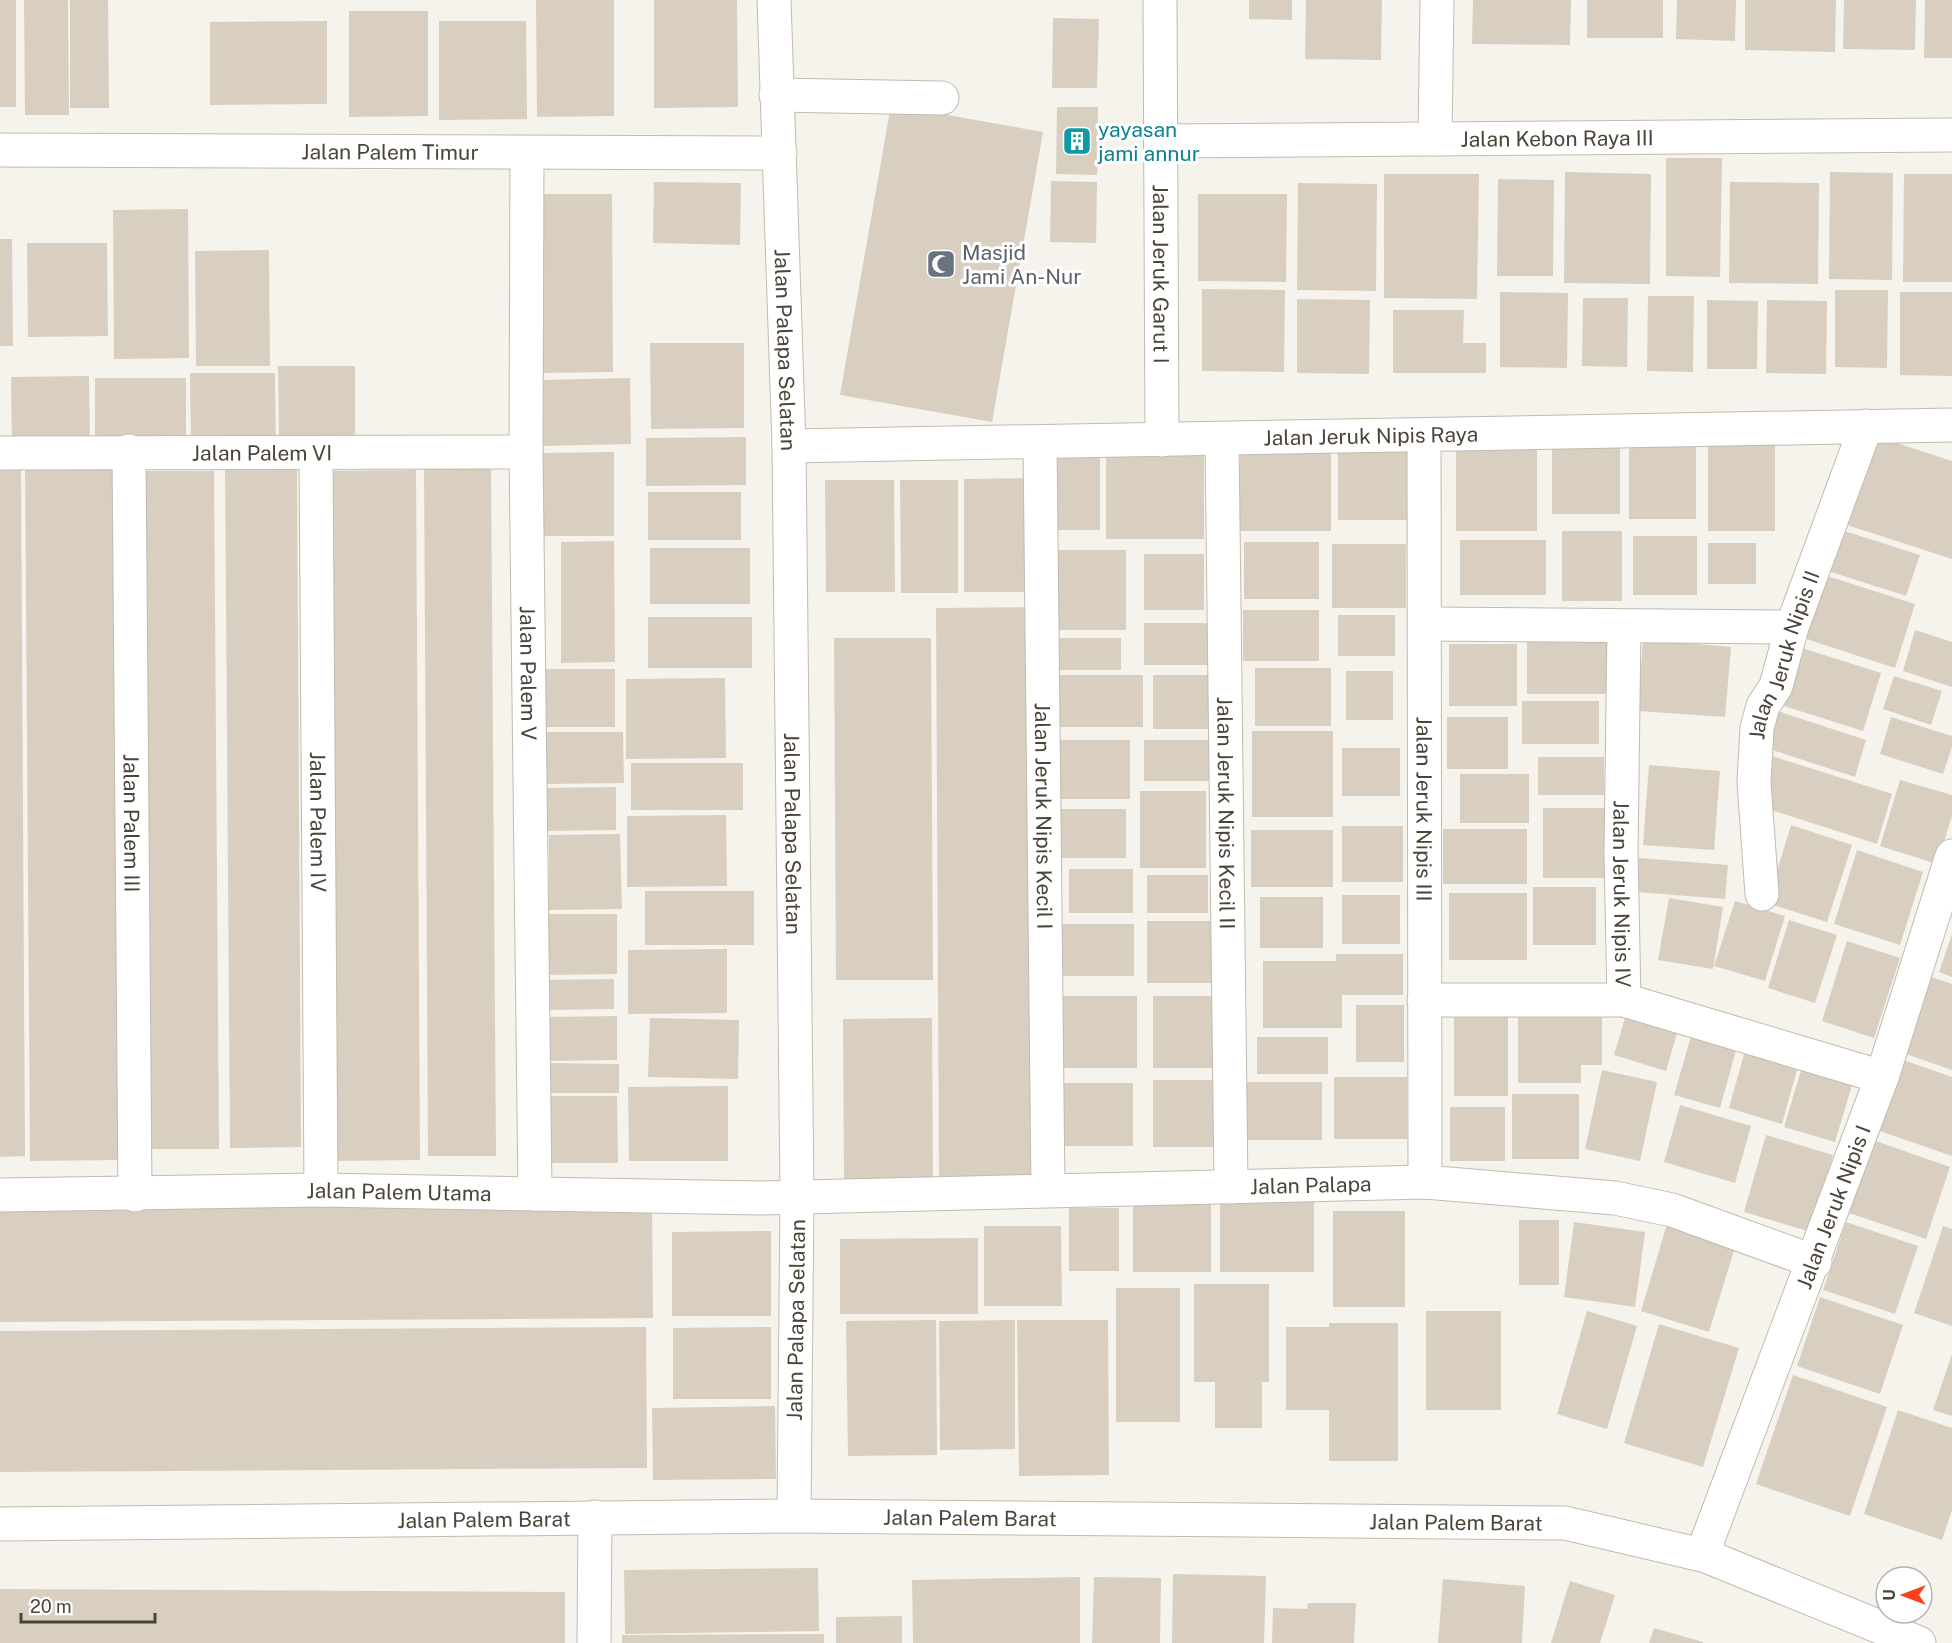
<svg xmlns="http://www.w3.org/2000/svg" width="1952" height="1643" viewBox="0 0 1952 1643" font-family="'Public Sans',sans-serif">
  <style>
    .building { fill: #d8cfc1 }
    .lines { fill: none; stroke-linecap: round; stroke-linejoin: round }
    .minor-casing { stroke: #c2bbae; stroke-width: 35 }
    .minor { stroke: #fff; stroke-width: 33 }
    .labels { text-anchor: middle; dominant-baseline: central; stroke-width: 6; stroke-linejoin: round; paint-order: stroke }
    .culture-label { font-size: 21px; fill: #0d838f; stroke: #fff; text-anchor: start }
    .street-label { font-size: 21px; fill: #4b4439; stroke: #fff }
    .worship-label { font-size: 21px; fill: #5b616d; stroke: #fff; text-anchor: start }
  </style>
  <rect width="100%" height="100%" fill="#f6f3ec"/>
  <g class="building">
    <rect x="0" y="0" width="16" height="107"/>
    <path d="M24,0H68L69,115H25Z"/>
    <path d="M70,0H108L109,108H70Z"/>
    <path d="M536,0H614V116L537,117Z"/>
    <path d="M654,0H737L738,107L654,108Z"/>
    <path d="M1249,0H1292V20L1249,19Z"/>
    <path d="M1306,0H1382L1381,60L1305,59Z"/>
    <path d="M1473,0H1571L1570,45L1472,44Z"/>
    <rect x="1587" y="0" width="76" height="38"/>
    <path d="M1677,0H1736L1735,41L1676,39Z"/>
    <path d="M1745,0H1836L1835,52L1745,50Z"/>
    <path d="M1844,0H1916L1915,50L1843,49Z"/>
    <path d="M1925,0H1952V58H1924Z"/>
    <path d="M349,11H428V116L349,117Z"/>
    <path d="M1053,18L1099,19L1097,88H1052Z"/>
    <path d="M327,21V104L210,105V22Z"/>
    <path d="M439,21H526L527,119L439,120Z"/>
    <path d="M891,105L1043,132L992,422L840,395Z"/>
    <path d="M1057,107H1098L1097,175L1056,174Z"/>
    <path d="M1666,158H1722L1720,277L1666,276Z"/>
    <path d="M1565,172L1651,174L1650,284L1564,283Z"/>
    <path d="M1830,172L1893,173L1892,280L1829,279Z"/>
    <path d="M1384,174H1479L1477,299L1384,298Z"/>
    <path d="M1904,174H1952V282H1903Z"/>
    <path d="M1498,179L1554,180L1553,276H1497Z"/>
    <path d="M1051,181L1097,182L1096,243L1050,242Z"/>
    <path d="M654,182L741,183L740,245L653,243Z"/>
    <path d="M1730,182L1819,183L1818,284L1729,283Z"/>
    <path d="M1298,183L1377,184L1376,291L1297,290Z"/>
    <path d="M539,194H612L613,372L540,373Z"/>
    <path d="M1198,194H1287L1286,282L1198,281Z"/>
    <path d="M188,209L189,358L114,359L113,210Z"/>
    <path d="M0,239H12L13,346H0Z"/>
    <path d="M27,243H107L108,336L28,337Z"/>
    <path d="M269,250L270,366H196L195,251Z"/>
    <path d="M1202,289L1285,290L1284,372L1202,371Z"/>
    <path d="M1835,290H1888L1887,368L1835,367Z"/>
    <path d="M1500,292L1568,293L1567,368L1500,367Z"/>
    <path d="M1900,292H1952V376L1900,375Z"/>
    <path d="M1648,296H1694L1693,372L1647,371Z"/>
    <path d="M1583,298H1628L1627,367L1582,366Z"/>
    <path d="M1297,299L1370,300L1369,374L1297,373Z"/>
    <path d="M1707,300L1758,301L1757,369H1707Z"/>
    <path d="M1767,300L1827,301L1826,374L1766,373Z"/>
    <path d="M1393,310H1464L1463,343H1486V373H1393Z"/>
    <path d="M650,343H744V428L651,429Z"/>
    <path d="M278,366H355V446H279Z"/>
    <path d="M190,373H275L276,447L191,448Z"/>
    <path d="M89,376L90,447H12L11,377Z"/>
    <rect x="95" y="378" width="91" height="68"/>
    <path d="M630,378L631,444L541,446V380Z"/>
    <path d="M1872,435L1952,461V559L1844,524Z"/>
    <path d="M746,437V485L646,486V438Z"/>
    <rect x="1708" y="437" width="67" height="94"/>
    <rect x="1552" y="441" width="68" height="73"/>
    <rect x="1456" y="443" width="81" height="88"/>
    <rect x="1629" y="443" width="67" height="76"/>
    <rect x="1240" y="446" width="91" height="85"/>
    <rect x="1338" y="449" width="69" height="71"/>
    <rect x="1106" y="450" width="98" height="89"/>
    <path d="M614,452V536H541V453Z"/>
    <rect x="1050" y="454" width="50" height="76"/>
    <path d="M0,463H21L25,1156L0,1157Z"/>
    <path d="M25,463H115L119,1160L30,1161Z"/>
    <path d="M297,465L301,1147L230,1148L225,466Z"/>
    <path d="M424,465H491L496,1156H428Z"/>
    <path d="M416,470L420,1160L332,1161L327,471Z"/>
    <path d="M142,471H214L219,1149H146Z"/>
    <path d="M1034,478V592H964V479Z"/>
    <path d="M825,480H894L895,592H826Z"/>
    <path d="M900,480H958V593H901Z"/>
    <rect x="648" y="492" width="93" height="48"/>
    <path d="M1838,529L1920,555L1906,596L1825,570Z"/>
    <rect x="1562" y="531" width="60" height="70"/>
    <rect x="1633" y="536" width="64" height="59"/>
    <rect x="1460" y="540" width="86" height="55"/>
    <path d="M614,541L615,662L561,663V542Z"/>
    <rect x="1244" y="542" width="75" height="57"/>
    <rect x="1708" y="543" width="48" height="41"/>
    <rect x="1332" y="544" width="74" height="64"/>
    <rect x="650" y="548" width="100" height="56"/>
    <rect x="1050" y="550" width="76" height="80"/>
    <rect x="1144" y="554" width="60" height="56"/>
    <path d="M1818,573L1915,604L1895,668L1797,636Z"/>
    <path d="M1038,607L1042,1182L939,1183L936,608Z"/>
    <rect x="1243" y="610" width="76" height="51"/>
    <rect x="1338" y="615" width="57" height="41"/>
    <rect x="648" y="617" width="104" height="51"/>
    <rect x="1144" y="623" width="69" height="42"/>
    <path d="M1915,630L1952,642V687L1903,671Z"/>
    <path d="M834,638H931L933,980H836Z"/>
    <rect x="1051" y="638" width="70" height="32"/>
    <rect x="1527" y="639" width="87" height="55"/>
    <path d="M1643,639L1731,647L1725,717L1638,711Z"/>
    <rect x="1449" y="644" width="68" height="62"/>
    <path d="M1802,648L1881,673L1863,731L1784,706Z"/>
    <rect x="1255" y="668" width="76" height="58"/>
    <rect x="542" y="669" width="73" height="58"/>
    <rect x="1346" y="671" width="47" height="49"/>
    <rect x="1059" y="675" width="84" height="52"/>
    <rect x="1153" y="675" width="60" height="54"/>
    <path d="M1894,676L1942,691L1931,725L1883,709Z"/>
    <path d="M725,678L726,758L626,759V679Z"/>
    <rect x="1522" y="701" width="77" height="43"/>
    <path d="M1771,709L1866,740L1855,777L1760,746Z"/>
    <rect x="1447" y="717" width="61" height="52"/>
    <path d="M1891,717L1952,736V747L1943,774L1880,754Z"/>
    <rect x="1252" y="731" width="81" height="86"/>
    <path d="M546,732H623L624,783L546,784Z"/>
    <rect x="1057" y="740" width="73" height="59"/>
    <rect x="1144" y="740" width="70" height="41"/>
    <rect x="1342" y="748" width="58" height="48"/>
    <path d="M1772,756L1892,794L1877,844L1756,805Z"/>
    <rect x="1538" y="757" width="66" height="38"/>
    <rect x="631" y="763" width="112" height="47"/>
    <path d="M1649,765L1720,771L1714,850L1643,845Z"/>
    <rect x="1460" y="774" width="69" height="49"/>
    <path d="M1900,780L1952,795V816L1937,864L1880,846Z"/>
    <path d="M616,787V830L543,831L542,788Z"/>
    <rect x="1140" y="791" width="66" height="77"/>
    <rect x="1543" y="808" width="64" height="70"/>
    <rect x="1051" y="809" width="75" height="49"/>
    <path d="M726,815L727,886L627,887V816Z"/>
    <path d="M1791,825L1852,845L1827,922L1767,903Z"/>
    <rect x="1342" y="826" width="61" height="56"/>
    <rect x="1443" y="829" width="84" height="55"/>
    <rect x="1251" y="830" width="82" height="57"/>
    <path d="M620,834L622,909L549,910V835Z"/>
    <path d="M1857,850L1923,872L1900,945L1834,924Z"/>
    <path d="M1639,858L1728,865L1725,899L1637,892Z"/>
    <rect x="1069" y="869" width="64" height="44"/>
    <rect x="1147" y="875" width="61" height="38"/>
    <rect x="1533" y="887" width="63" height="58"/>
    <rect x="645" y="891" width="109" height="54"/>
    <rect x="1449" y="893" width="78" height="67"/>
    <rect x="1342" y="895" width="58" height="49"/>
    <rect x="1260" y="897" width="63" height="51"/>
    <path d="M1669,898L1723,907L1713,969L1658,960Z"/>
    <path d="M1735,901L1785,916L1765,981L1714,966Z"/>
    <path d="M544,914H617V974L544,975Z"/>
    <path d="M1789,920L1837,935L1815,1003L1768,988Z"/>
    <rect x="1147" y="921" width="64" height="62"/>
    <rect x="1051" y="924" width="83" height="52"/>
    <path d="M1952,934V977L1939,972Z"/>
    <path d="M1847,941L1900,958L1874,1038L1822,1021Z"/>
    <path d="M727,949V1013L628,1014V950Z"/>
    <path d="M1336,954H1403V995H1342V1028H1263V961H1336Z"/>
    <path d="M1928,976L1952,984V1070L1903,1053Z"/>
    <path d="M614,979V1009L545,1010L544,980Z"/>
    <rect x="1051" y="996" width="86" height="72"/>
    <rect x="1153" y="996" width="64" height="72"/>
    <rect x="1356" y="1005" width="48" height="57"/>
    <rect x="1454" y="1008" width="54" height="88"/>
    <path d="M1628,1008L1680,1023L1666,1071L1614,1055Z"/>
    <path d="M1518,1011H1581V1017H1602V1065H1581V1083H1518Z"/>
    <path d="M617,1016V1060L544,1061V1017Z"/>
    <path d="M650,1018L739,1020L738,1079L648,1077Z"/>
    <path d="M932,1018L933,1179L844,1180L843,1019Z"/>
    <path d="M1694,1026L1739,1040L1720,1108L1674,1095Z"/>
    <rect x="1257" y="1037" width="71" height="37"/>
    <path d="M1748,1040L1801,1056L1782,1124L1729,1108Z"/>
    <path d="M1895,1057L1952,1077V1156L1871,1128Z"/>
    <path d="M1804,1060L1855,1075L1835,1142L1784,1127Z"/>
    <path d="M550,1063L619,1064V1093H549Z"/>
    <path d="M1602,1070L1657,1082L1640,1161L1585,1149Z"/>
    <rect x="1334" y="1077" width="73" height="62"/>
    <rect x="1153" y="1080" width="65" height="67"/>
    <rect x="1246" y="1082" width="76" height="58"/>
    <rect x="1051" y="1083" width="82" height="63"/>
    <path d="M728,1086V1161H629L628,1087Z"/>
    <rect x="1512" y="1094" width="67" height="65"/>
    <path d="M544,1096H617L618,1163H545Z"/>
    <path d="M1680,1105L1751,1126L1735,1183L1664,1162Z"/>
    <rect x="1450" y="1107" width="55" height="54"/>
    <path d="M1766,1135L1833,1155L1811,1232L1744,1212Z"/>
    <path d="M1870,1139L1950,1167L1926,1239L1846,1212Z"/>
    <rect x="1220" y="1201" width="94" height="71"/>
    <path d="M652,1203L653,1318L0,1322V1207Z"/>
    <rect x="1133" y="1203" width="78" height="69"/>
    <rect x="1069" y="1208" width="50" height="63"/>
    <rect x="1333" y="1211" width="72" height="96"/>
    <rect x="1519" y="1220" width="40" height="65"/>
    <path d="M1574,1222L1645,1232L1635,1307L1564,1297Z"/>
    <path d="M1846,1222L1918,1246L1895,1314L1823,1290Z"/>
    <path d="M1667,1224L1736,1244L1709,1332L1641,1311Z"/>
    <path d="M984,1226H1061L1062,1306H984Z"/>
    <path d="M1943,1226L1952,1229V1326L1914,1313Z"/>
    <path d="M771,1231V1316H672V1232Z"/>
    <path d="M978,1238V1314H840V1239Z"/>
    <path d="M1194,1284H1269V1382H1262V1428H1215V1382H1194Z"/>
    <rect x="1116" y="1288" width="64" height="134"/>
    <path d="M1820,1297L1903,1325L1880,1394L1797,1366Z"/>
    <rect x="1426" y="1311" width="75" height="99"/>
    <path d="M1587,1311L1637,1326L1607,1429L1557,1414Z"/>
    <path d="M936,1320L937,1455L848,1456L846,1321Z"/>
    <path d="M1015,1320V1449L940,1450L939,1321Z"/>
    <path d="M1017,1320H1108L1109,1475L1019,1476Z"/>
    <path d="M1329,1323H1398V1461H1329V1410H1286V1327H1329Z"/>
    <path d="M1659,1324L1739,1348L1703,1467L1624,1443Z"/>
    <path d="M646,1327L647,1468L0,1472V1331Z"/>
    <path d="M771,1327V1399H673V1328Z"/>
    <path d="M1952,1354V1416L1933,1410Z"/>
    <path d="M1793,1375L1887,1407L1850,1516L1756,1484Z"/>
    <path d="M775,1406L776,1479L653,1480L652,1408Z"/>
    <path d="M1898,1410L1952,1428V1510L1942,1540L1864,1514Z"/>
    <path d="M818,1568L819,1631L625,1634L624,1570Z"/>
    <path d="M1173,1574L1266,1576L1264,1643H1172Z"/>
    <path d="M1080,1577V1643H913L912,1580Z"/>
    <path d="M1094,1577L1161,1578L1160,1643H1092Z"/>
    <path d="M1443,1579L1525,1586L1522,1643H1438Z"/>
    <path d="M1570,1581L1615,1595L1600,1643H1551Z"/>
    <path d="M0,1589L565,1592V1643H0Z"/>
    <path d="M1308,1603H1356L1354,1643H1272L1273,1608L1307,1609Z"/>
    <path d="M902,1616V1643H836V1617Z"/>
    <path d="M1654,1628L1703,1642V1643H1649Z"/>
    <path d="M824,1634V1643H622V1635Z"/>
  </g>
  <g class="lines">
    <g class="minor-casing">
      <g id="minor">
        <path id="s1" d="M774,0L789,446L797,1196L794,1516"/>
        <path id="s2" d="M1160,0L1162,440"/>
        <path d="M776,95L942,98"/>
        <path d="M1435,139L1437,0"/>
        <path id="s3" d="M1161,141L1952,135"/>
        <path id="s4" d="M0,150L780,153"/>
        <path id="s5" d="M527,153L526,452L535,1194"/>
        <path id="s6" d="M1424,435L1425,1182"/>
        <path id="s7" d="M1222,439L1231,1187"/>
        <path id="s8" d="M1040,442L1048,1190"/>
        <path id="s9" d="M789,446L1952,425"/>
        <path id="s10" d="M129,451L135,1195"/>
        <path id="s11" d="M0,453L526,452"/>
        <path id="s12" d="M316,453L321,1190"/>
        <path d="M1426,624L1792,627"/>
        <path id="s13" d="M1624,627L1621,853L1624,1000"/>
        <path id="s14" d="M1762,894L1754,782L1757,728L1763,706L1776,686L1792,627L1866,426"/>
        <path d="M1424,1000H1624L1882,1077"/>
        <path id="s15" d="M0,1195L321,1190L761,1198L1425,1182L1615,1198L1672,1210L1815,1262"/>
        <path id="s16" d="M0,1524L794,1516L1565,1523L1706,1556L1919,1643"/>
        <path id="s17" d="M1706,1556L1708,1539L1882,1077L1952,856"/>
        <path d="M594,1643L595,1517"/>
      </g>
    </g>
    <use href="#minor" class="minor"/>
  </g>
  <defs>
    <g id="building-square" transform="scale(1.5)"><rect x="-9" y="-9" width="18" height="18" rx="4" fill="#0f9aa8" stroke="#fff"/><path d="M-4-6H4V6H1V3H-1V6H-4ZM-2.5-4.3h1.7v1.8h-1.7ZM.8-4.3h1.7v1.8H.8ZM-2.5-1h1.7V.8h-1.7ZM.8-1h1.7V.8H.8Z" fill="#fff"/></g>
    <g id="mosque-square" transform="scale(1.5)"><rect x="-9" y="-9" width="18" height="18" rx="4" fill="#6b7280" stroke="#fff"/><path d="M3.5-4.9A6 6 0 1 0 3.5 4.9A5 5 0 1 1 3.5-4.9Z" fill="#fff"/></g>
  </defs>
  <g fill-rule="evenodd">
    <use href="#building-square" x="1077" y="141"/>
    <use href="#mosque-square" x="941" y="264"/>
  </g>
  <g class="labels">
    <g class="culture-label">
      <text x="1098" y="129">yayasan<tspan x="1098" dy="24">jami annur</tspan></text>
    </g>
    <g class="street-label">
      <text stroke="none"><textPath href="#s3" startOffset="396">Jalan Kebon Raya III</textPath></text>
      <text stroke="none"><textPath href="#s4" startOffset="390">Jalan Palem Timur</textPath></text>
      <text stroke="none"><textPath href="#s2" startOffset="274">Jalan Jeruk Garut I</textPath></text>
      <text stroke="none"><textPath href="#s1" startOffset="350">Jalan Palapa Selatan</textPath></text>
      <text stroke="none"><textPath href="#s9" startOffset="582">Jalan Jeruk Nipis Raya</textPath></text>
      <text stroke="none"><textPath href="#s11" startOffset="262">Jalan Palem VI</textPath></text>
      <text stroke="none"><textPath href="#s14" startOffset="244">Jalan Jeruk Nipis II</textPath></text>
      <text stroke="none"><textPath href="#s5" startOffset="520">Jalan Palem V</textPath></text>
      <text stroke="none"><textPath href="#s6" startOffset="374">Jalan Jeruk Nipis III</textPath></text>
      <text stroke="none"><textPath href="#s7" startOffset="374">Jalan Jeruk Nipis Kecil II</textPath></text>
      <text stroke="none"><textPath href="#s8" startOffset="374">Jalan Jeruk Nipis Kecil I</textPath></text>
      <text stroke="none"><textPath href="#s12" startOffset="369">Jalan Palem IV</textPath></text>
      <text stroke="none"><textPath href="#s10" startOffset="372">Jalan Palem III</textPath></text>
      <text stroke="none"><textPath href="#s1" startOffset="834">Jalan Palapa Selatan</textPath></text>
      <text stroke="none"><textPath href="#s13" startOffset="267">Jalan Jeruk Nipis IV</textPath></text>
      <text stroke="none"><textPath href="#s15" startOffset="1311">Jalan Palapa</textPath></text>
      <text stroke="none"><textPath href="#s15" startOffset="399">Jalan Palem Utama</textPath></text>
      <text stroke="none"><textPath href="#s17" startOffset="372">Jalan Jeruk Nipis I</textPath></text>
      <text transform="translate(796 1320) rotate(-89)">Jalan Palapa Selatan</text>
      <text stroke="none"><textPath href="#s16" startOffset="484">Jalan Palem Barat</textPath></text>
      <text stroke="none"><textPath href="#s16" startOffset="970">Jalan Palem Barat</textPath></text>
      <text stroke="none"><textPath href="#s16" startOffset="1456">Jalan Palem Barat</textPath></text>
    </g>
    <g class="worship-label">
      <text x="962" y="252">Masjid<tspan x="962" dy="24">Jami An-Nur</tspan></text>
    </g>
  </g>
  <g transform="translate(1904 1595) rotate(270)"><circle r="28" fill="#ffffff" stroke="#b7b4b0" stroke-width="1.5"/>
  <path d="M0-4.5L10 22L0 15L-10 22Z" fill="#fc3f1d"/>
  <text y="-9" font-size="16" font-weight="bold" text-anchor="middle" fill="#4b4439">U</text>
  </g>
  <path d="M21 1613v9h134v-9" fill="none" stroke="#4b4439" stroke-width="3"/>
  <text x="30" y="1613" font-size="18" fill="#4b4439" stroke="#ffffff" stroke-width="4.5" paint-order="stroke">20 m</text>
</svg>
